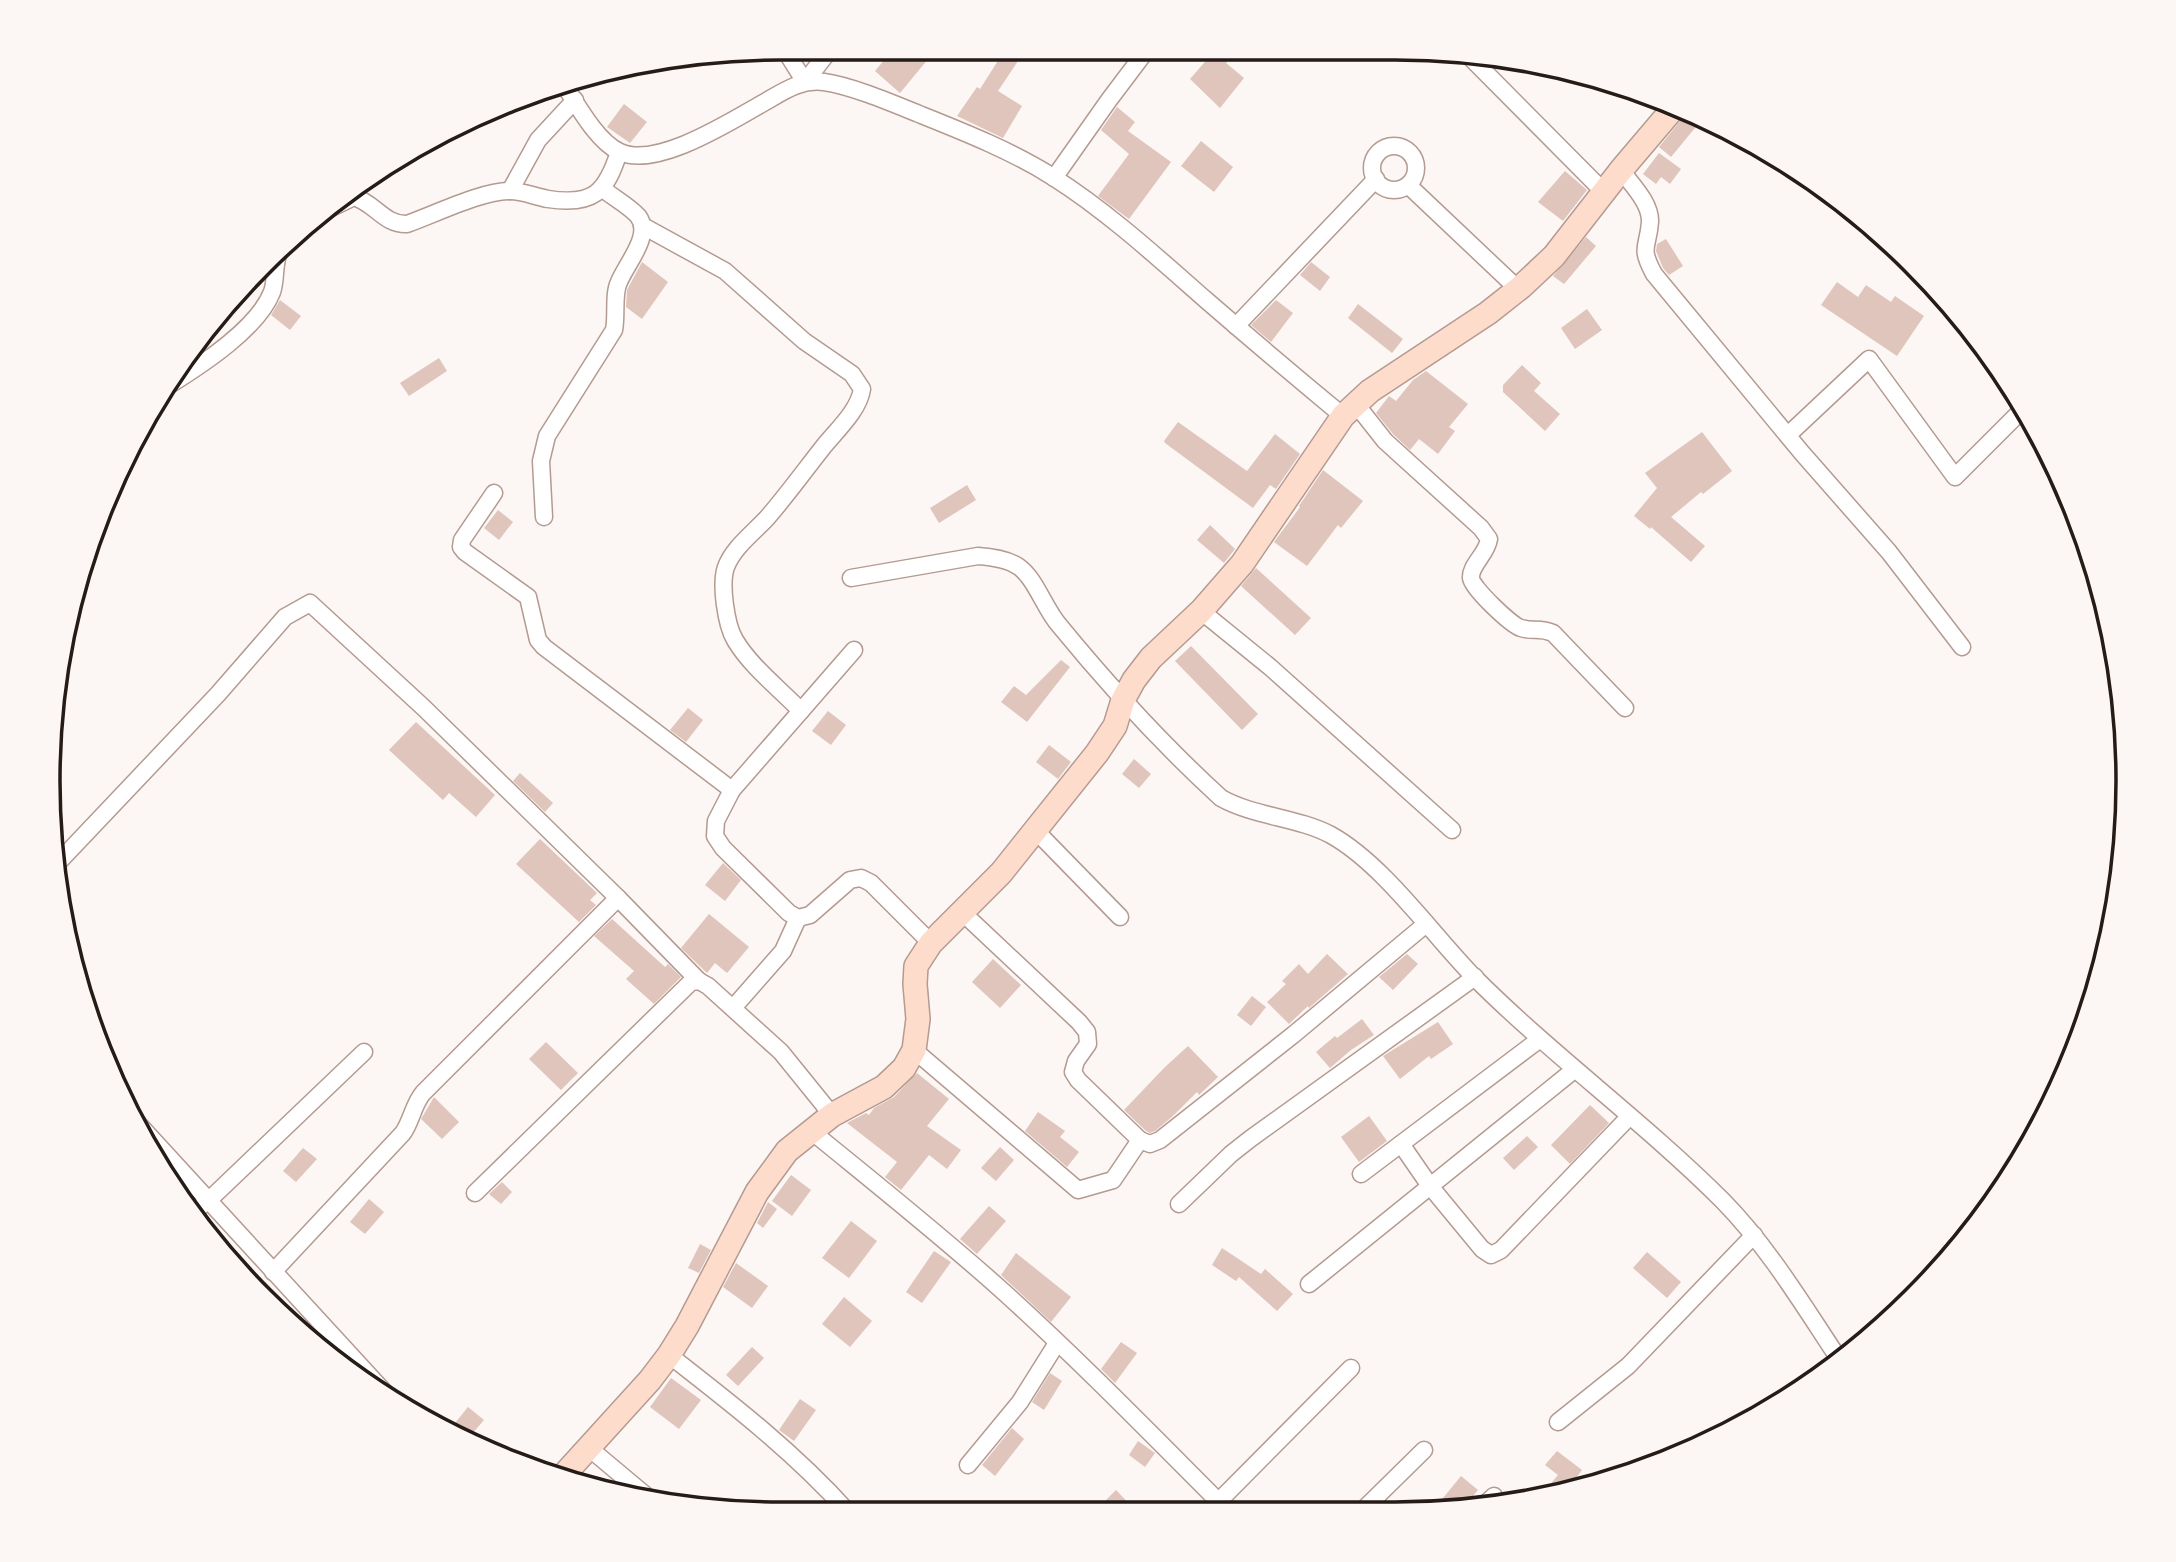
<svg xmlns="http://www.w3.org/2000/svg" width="2176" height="1562" viewBox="0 0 2176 1562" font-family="Roboto,sans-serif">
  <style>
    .building { fill: #dfc5bb }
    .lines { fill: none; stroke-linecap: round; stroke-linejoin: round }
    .street-casing { stroke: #b49a91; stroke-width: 19 }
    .secondary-casing { stroke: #b49a91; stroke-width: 26 }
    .street { stroke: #fff; stroke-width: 16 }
    .secondary { stroke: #fedccc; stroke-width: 23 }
    .rim { fill: none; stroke: #251c18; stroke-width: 3.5 }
  </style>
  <rect width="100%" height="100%" fill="#fcf7f4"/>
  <g class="building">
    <path d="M895,47H938L900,93L875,71Z"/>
    <path d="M1218,47H1222L1232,56L1226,63L1244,78L1220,108L1190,79Z"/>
    <path d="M1006,48L1020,58L998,91L1022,106L1003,138L957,116L977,87L980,89Z"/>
    <path d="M624,104L647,122L630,143L607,127Z"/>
    <path d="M1117,107L1135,122L1128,131L1171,162L1129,219L1098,196L1129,154L1101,130Z"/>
    <path d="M1689,110L1704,117L1671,157L1659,147Z"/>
    <path d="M1201,141L1233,167L1214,192L1181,166Z"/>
    <path d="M1659,153L1681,169L1670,184L1661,177L1656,184L1643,174Z"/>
    <path d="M1565,171L1587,190L1563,221L1538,202Z"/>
    <path d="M1586,237L1596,246L1564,284L1553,276Z"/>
    <path d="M1666,239L1683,266L1669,275L1663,268L1656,251L1657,244Z"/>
    <path d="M642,262L668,282L642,319L626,307L627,290Z"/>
    <path d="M1311,262L1330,277L1320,291L1300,275Z"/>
    <path d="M1837,282L1858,297L1866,285L1891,302L1895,296L1924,316L1897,356L1821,305Z"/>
    <path d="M280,300L301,316L290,330L271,315Z"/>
    <path d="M1276,300L1293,313L1271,342L1251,325Z"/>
    <path d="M1358,304L1403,339L1392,353L1348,318Z"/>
    <path d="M1587,309L1602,330L1575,349L1561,328Z"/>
    <path d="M439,358L447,371L409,396L400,383Z"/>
    <path d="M1522,365L1541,383L1534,391L1560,414L1545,431L1503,392V385Z"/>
    <path d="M1426,371L1468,404L1449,427L1455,431L1438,454L1419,439L1410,450L1393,434L1376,413L1389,396L1396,401L1413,380Z"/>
    <path d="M1178,422L1247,471L1275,434L1300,454L1276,489L1270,485L1253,508L1165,443L1164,441Z"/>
    <path d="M1702,432L1732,471L1703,494L1701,492L1671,517L1705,546L1691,562L1651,527L1650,529L1634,516L1657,488L1645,473Z"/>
    <path d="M1323,470L1363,501L1341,528L1338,525L1307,566L1274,542L1300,507L1299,506Z"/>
    <path d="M967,485L976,500L939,523L930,508Z"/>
    <path d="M498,510L513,522L499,540L484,528Z"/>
    <path d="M1210,525L1235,549L1224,563L1197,540Z"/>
    <path d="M1256,568L1311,618L1295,635L1241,586Z"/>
    <path d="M1191,646L1258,714L1242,730L1175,661Z"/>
    <path d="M1061,660L1070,667L1027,722L1001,702L1014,686L1026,695Z"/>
    <path d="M688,708L703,720L686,742L670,730Z"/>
    <path d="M828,711L846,725L831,745L812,731Z"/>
    <path d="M416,722L495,795L476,817L449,793L443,800L389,750Z"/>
    <path d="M1049,745L1071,762L1058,779L1036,762Z"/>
    <path d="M1134,759L1151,774L1139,788L1122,774Z"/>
    <path d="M520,773L553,803L545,812L513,781Z"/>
    <path d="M540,839L597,893L590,900L596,905L579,922L516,864Z"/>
    <path d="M723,863L741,880L725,901L705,885Z"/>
    <path d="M709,914L749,947L727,973L715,963L707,973L681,948Z"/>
    <path d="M612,919L665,967L668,964L681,977L654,1004L626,979L634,971L594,936Z"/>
    <path d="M1327,954L1348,974L1309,1008L1308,1006L1289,1024L1267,1002L1286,984L1282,981L1299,964L1308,974Z"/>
    <path d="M1407,954L1418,964L1393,990L1379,977Z"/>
    <path d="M993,959L1021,985L1000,1008L972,982Z"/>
    <path d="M1252,996L1266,1007L1251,1026L1237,1015Z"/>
    <path d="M1362,1019L1374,1035L1351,1050L1330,1068L1316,1052L1335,1036L1337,1038Z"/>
    <path d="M1438,1022L1453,1044L1431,1059L1429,1056L1400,1079L1383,1056Z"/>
    <path d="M546,1042L578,1073L561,1090L529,1059Z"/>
    <path d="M1188,1046L1218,1077L1199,1095L1197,1092L1173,1116L1155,1131L1150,1133L1146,1131L1124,1110L1164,1068Z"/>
    <path d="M917,1073L949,1099L927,1126L961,1150L947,1169L929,1155L901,1190L885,1177L897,1162L847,1123L866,1113L869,1115L874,1108L894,1097Z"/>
    <path d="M434,1097L459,1122L442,1139L421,1119Z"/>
    <path d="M1590,1105L1609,1123L1570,1164L1551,1145Z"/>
    <path d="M1038,1112L1065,1131L1060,1137L1079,1152L1067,1167L1025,1131Z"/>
    <path d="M1369,1116L1387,1141L1359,1162L1341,1137Z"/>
    <path d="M1527,1136L1538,1147L1514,1170L1503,1158Z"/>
    <path d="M1000,1147L1014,1160L996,1181L981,1168Z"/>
    <path d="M303,1148L317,1159L296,1182L283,1171Z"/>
    <path d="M791,1175L811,1190L792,1216L772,1201Z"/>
    <path d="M502,1182L512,1192L501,1204L489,1194Z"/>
    <path d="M369,1199L384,1212L365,1234L350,1222Z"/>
    <path d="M768,1202L777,1209L763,1228L757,1223Z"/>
    <path d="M989,1206L1006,1221L977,1254L960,1239Z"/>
    <path d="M851,1221L877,1241L849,1278L822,1258Z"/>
    <path d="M700,1244L711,1250L699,1273L688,1268Z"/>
    <path d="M1222,1248L1261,1274L1265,1269L1293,1294L1277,1311L1239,1277L1236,1281L1212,1265Z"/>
    <path d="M934,1251L951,1262L922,1303L906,1292Z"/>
    <path d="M1647,1252L1681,1282L1667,1298L1633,1268Z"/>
    <path d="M1016,1253L1071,1297L1051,1322L1001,1275Z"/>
    <path d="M736,1263L768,1286L752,1308L723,1287Z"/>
    <path d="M844,1297L872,1321L850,1347L822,1324Z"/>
    <path d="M1121,1342L1137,1353L1115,1383L1101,1369Z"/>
    <path d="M752,1347L764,1358L738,1386L726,1375Z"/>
    <path d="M1050,1373L1062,1381L1044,1410L1032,1402Z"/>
    <path d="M671,1378L701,1400L679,1429L650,1407Z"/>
    <path d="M800,1399L816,1410L794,1441L779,1430Z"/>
    <path d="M468,1407L484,1420L465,1442L447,1433Z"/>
    <path d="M1012,1428L1024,1439L995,1476L982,1465Z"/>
    <path d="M1138,1441L1155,1453L1145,1467L1129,1455Z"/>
    <path d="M1557,1451L1582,1470L1564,1494L1538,1499L1558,1475L1545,1465Z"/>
    <path d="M1461,1476L1478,1490L1462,1509H1434Z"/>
    <path d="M1116,1490L1136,1511H1095Z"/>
  </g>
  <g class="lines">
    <g class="street-casing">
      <g id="street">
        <path d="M783,47L805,82L832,47"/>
        <path d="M1467,54L1604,192"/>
        <path d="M563,83C576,103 597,142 620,152C657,169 731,121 765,102C784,91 801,79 824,82C852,86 892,103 919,114C964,132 1012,151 1053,177C1108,212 1157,257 1206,300C1251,339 1297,378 1343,416"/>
        <circle cx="1394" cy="168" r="22"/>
        <path d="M1621,170C1631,184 1651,203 1650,222C1648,249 1639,246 1654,274L1802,453L1889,552L1962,647"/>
        <path d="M1054,178L1109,100L1149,47"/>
        <path d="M1408,185L1519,290"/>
        <path d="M510,191L538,140L575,100"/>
        <path d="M331,208L354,197C375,203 384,225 407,224C433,215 484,190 510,191C523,191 536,197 548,199C594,206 606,192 619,152"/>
        <path d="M643,226L725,271L804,341L852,374L862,389C859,410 837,430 824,446C805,470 787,495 767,518C753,533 733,548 726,567C720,584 726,625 735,640C751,667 780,689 801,711"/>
        <path d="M1236,326L1376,179"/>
        <path d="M171,384C203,364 258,328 272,292C276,281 274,267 278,255"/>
        <path d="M1355,403L1385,441L1481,528L1489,539C1487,554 1470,565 1471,578C1472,588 1511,625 1521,628C1534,632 1539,627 1553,633L1625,708"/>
        <path d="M1788,435L1869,359L1955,477L2025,407"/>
        <path d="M494,493L462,540L461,547L465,552L528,597L538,640L544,647L732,790"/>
        <path d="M544,517L541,461L547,436L614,330C617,315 613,294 619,282C626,264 653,235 638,216C629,206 614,198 603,189"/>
        <path d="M851,578L978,556C992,557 1008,559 1019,567C1035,578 1045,609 1059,625C1109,686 1163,745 1221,798C1255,817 1297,817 1331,835C1383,864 1432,934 1474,977C1553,1056 1644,1122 1723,1201C1769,1248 1803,1305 1839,1359"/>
        <path d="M1201,611L1270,667L1452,830"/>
        <path d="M854,650L732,790L716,821L715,836L723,848L789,913L798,918L810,915L850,880L861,878L871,883L931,943"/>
        <path d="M1036,831L1120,917"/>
        <path d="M53,868L218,694L285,617L310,603L424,708L618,898L699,981"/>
        <path d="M963,913L1079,1022L1087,1032L1088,1044L1076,1061L1073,1072L1078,1080L1140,1140L1150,1144L1160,1140L1293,1035L1426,924"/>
        <path d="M733,1008L783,951L798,918"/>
        <path d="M914,1050L1078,1190L1113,1180L1140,1140"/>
        <path d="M132,1117L388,1396"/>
        <path d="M810,1130C876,1184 943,1237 1006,1294C1082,1363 1154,1437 1227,1510"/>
        <path d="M1401,1144L1430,1186L1482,1249L1491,1255L1501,1250L1629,1117"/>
        <path d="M1361,1174L1540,1039"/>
        <path d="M475,1193L691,982L699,981L708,986L781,1052L832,1115"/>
        <path d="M1179,1204L1231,1154L1250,1139L1475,977"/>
        <path d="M190,1214L208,1201L364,1052"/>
        <path d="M273,1272L403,1133C412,1120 413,1105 423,1093L618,898"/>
        <path d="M1309,1284L1574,1070"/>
        <path d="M669,1355C732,1404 794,1452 848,1512"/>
        <path d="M1558,1422L1628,1366L1754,1235"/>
        <path d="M589,1448L650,1499"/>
        <path d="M968,1465L1020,1402L1057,1343"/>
        <path d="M1218,1502L1351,1368"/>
        <path d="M1481,1508L1494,1496"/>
        <path d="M1364,1509L1424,1450"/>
      </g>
    </g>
    <g class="secondary-casing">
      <path id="secondary" d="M561,1478L650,1380L669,1355L687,1326L757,1192L787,1151L832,1115L884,1087L904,1068L914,1050L918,1019L915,984L916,966L931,943L1001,873L1097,753L1115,726L1123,700L1134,680L1151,658L1201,611L1242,564L1343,416L1370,391L1488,313L1521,287L1554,256L1621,170L1677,104"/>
    </g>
    <use href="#street" class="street"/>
    <use href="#secondary" class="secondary"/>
  </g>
  <path d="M0 0H2176V1562H0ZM781 60H1395A721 721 0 0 1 2116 781V781A721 721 0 0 1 1395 1502H781A721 721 0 0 1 60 781V781A721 721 0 0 1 781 60Z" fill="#fcf7f4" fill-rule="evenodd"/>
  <path class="rim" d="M781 60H1395A721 721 0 0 1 2116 781V781A721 721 0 0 1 1395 1502H781A721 721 0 0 1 60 781V781A721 721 0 0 1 781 60Z"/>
</svg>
